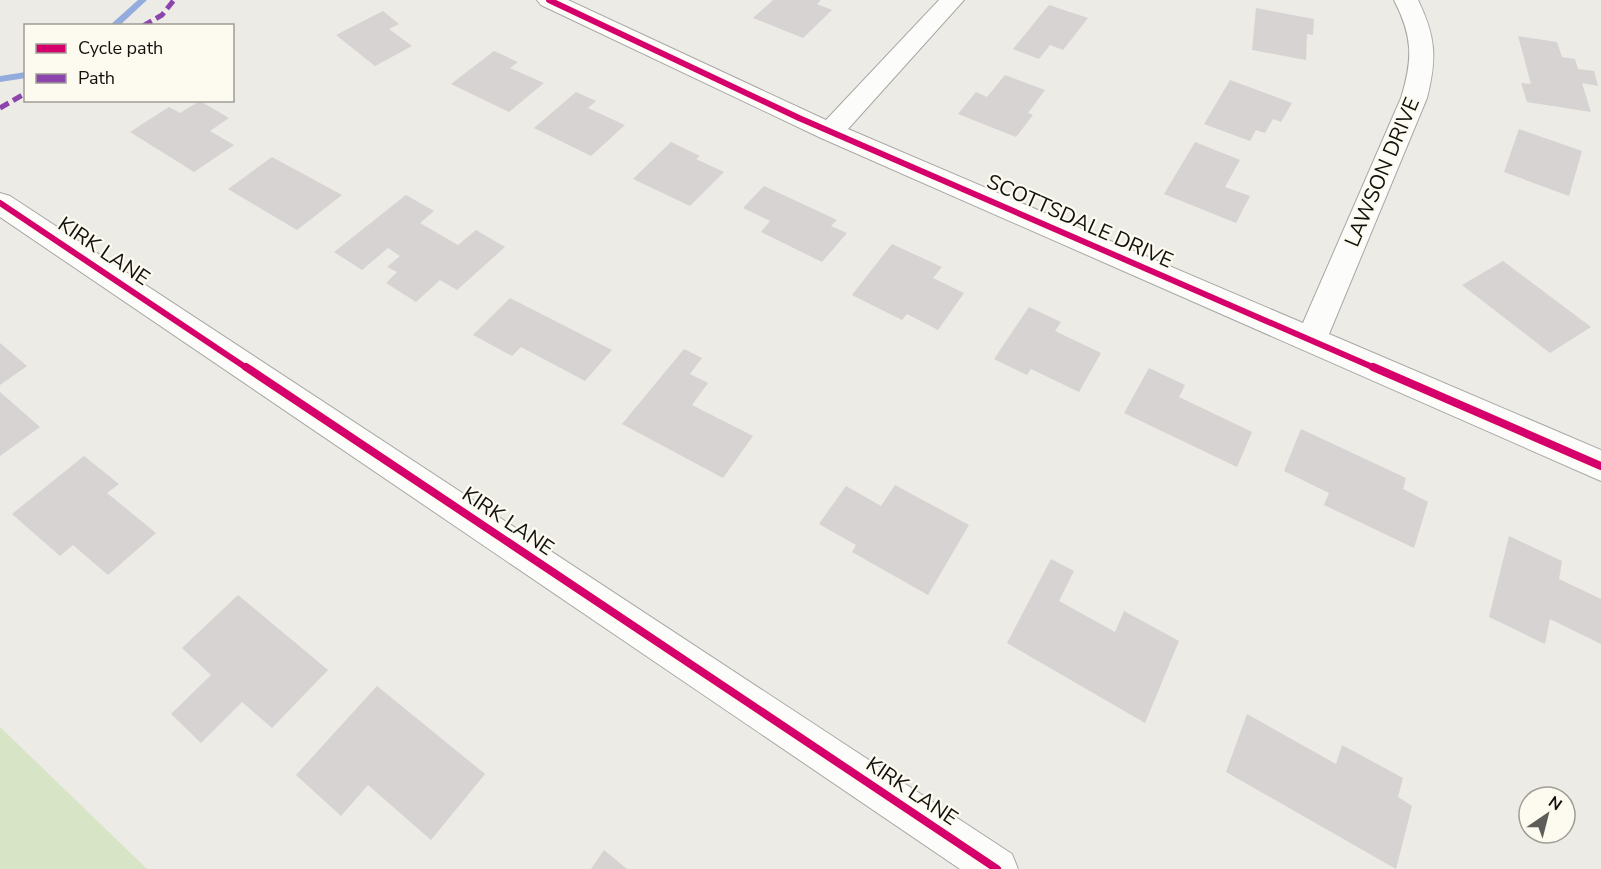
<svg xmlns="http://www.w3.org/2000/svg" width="1601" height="869" viewBox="0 0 1601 869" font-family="'Nunito Sans',sans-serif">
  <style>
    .green { fill: #d7e4c5 }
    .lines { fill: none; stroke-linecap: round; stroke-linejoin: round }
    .stream { fill: #94acdd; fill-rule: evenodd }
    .building { fill: #d6d3d2 }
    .street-casing { stroke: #a8a7a3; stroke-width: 2 }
    .street { fill: #fcfcfb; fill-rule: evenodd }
    .quiet { stroke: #8e44ad; stroke-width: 5; stroke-dasharray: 10 5; stroke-linecap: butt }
    .cycleway-far1-casing { stroke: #fdfbf0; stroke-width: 9 }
    .cycleway-casing { stroke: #fdfbf0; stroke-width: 12 }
    .cycleway-far1 { stroke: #d6006c; stroke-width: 6 }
    .cycleway { stroke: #d6006c; stroke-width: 8 }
    .labels { text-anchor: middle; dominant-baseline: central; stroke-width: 4.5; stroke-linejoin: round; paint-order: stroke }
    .street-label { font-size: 21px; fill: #12110e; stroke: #fdfbf0 }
  </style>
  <rect width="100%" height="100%" fill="#ecebe6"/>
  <path class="green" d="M0,727L147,869H0Z"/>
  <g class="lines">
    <g class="stream">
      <path d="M138,0H147L119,26H109Z"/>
      <path d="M26,72V78L0,82V76Z"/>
    </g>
  </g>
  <g class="building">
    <path d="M773,0H821L817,4L832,10L803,38L753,18Z"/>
    <path d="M1049,5L1088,18L1063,50L1050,45L1039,59L1013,49Z"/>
    <path d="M1256,8L1314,19L1313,35L1307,34L1306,60L1252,50Z"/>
    <path d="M383,11L399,24L389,29L412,46L375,66L336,35Z"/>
    <path d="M1518,36L1557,42L1562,57L1575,59L1578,69L1594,71L1598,86L1582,83L1591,112L1527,102L1521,83L1531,84Z"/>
    <path d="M494,51L518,62L510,68L544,83L509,112L451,84Z"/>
    <path d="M1005,75L1045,90L1028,113L1033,115L1016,137L958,114L976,92L987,97Z"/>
    <path d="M1230,80L1292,103L1281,122L1273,119L1265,133L1256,130L1250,141L1204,124Z"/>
    <path d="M576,92L596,101L588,108L625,125L591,156L534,128Z"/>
    <path d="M200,101L229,118L210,131L234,145L194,172L130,132L169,107L180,113Z"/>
    <path d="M1519,129L1582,151L1569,196L1504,172Z"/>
    <path d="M671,142L700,156L696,159L724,172L690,206L633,179Z"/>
    <path d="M1195,142L1240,160L1225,187L1250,196L1236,223L1164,194Z"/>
    <path d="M272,157L342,195L297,230L228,189Z"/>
    <path d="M764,186L837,220L831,226L847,233L822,262L761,232L770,221L743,208Z"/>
    <path d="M406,195L434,211L420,223L458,245L476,230L505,247L457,290L440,280L416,302L386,283L397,272L387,267L400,256L388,248L362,270L334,252Z"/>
    <path d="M892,244L942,267L933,278L964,293L938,330L907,314L902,320L852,295Z"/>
    <path d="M1503,261L1591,327L1550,353L1462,285Z"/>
    <path d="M510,298L612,350L585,381L521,347L512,356L473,335Z"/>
    <path d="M1029,307L1061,322L1055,331L1101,353L1079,392L1031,369L1027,375L994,359Z"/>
    <path d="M0,343L27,366L0,385Z"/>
    <path d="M684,349L702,358L690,374L708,383L692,405L753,436L723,478L622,424Z"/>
    <path d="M1149,368L1185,385L1179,397L1252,432L1237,467L1124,413Z"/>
    <path d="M0,392L40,427L0,456Z"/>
    <path d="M1301,429L1406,478L1403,489L1428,502L1414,548L1324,505L1329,493L1284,471Z"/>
    <path d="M84,456L119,484L107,493L156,533L108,575L73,545L60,556L12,514Z"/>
    <path d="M895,485L969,525L928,595L852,552L856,545L819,524L846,486L881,506Z"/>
    <path d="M1509,536L1562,561L1559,579L1601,599V644L1550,619L1545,644L1489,617Z"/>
    <path d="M1051,559L1074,571L1059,601L1115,632L1124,611L1179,641L1145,723L1007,643Z"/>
    <path d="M238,595L328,670L272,728L242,702L201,743L171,714L211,675L182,648Z"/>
    <path d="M377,686L485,774L431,840L368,785L341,816L296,775Z"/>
    <path d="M1247,714L1336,764L1342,745L1403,778L1398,797L1412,806L1396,869L1226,772Z"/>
    <path d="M604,850L627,869H591Z"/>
  </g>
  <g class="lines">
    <g class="street-casing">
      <g id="street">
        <path d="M537,0H568L826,120L939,0H964L848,129L1303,323L1401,98C1413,59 1413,37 1394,0H1418C1436,37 1437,58 1427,98L1329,334L1601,450V481L821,138L541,5Z"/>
        <path d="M0,193L10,196L1012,854L1018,869H960L0,217Z"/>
      </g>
    </g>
    <use href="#street" class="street"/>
    <g class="quiet">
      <path d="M143,26L162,15L174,0"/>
      <path d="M0,108L26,93"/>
    </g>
    <g class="cycleway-far1-casing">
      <g id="cycleway-far1">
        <path d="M549,0L799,118L1377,369"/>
        <path d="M0,203L248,369"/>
      </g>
    </g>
    <g class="cycleway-casing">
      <g id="cycleway">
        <path d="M246,367L997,869"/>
        <path d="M1373,367L1601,466"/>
      </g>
    </g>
    <use href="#cycleway-far1" class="cycleway-far1"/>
    <use href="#cycleway" class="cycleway"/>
  </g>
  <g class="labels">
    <g class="street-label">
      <text transform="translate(1382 172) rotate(-67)">LAWSON DRIVE</text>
      <text transform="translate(1080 221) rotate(24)">SCOTTSDALE DRIVE</text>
      <text transform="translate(104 251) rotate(34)">KIRK LANE</text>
      <text transform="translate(508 521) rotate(34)">KIRK LANE</text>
      <text transform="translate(912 791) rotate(34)">KIRK LANE</text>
    </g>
  </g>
  <rect x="24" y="24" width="210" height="78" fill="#fdfbf0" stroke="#9f9d96" stroke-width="1.5"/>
  <rect x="36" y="44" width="30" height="9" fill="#d6006c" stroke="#9f9d96" stroke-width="1.5"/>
  <text x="78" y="54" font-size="18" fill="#12110e">Cycle path</text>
  <rect x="36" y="74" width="30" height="9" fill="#8e44ad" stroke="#9f9d96" stroke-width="1.5"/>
  <text x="78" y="84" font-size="18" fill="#12110e">Path</text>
  <g transform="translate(1547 815) rotate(35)"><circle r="28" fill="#fdfbf0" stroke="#9f9d96" stroke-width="1.5"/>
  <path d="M0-4.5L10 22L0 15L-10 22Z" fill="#5e5d5a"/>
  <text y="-9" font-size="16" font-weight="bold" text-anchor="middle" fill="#12110e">N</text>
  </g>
</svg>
